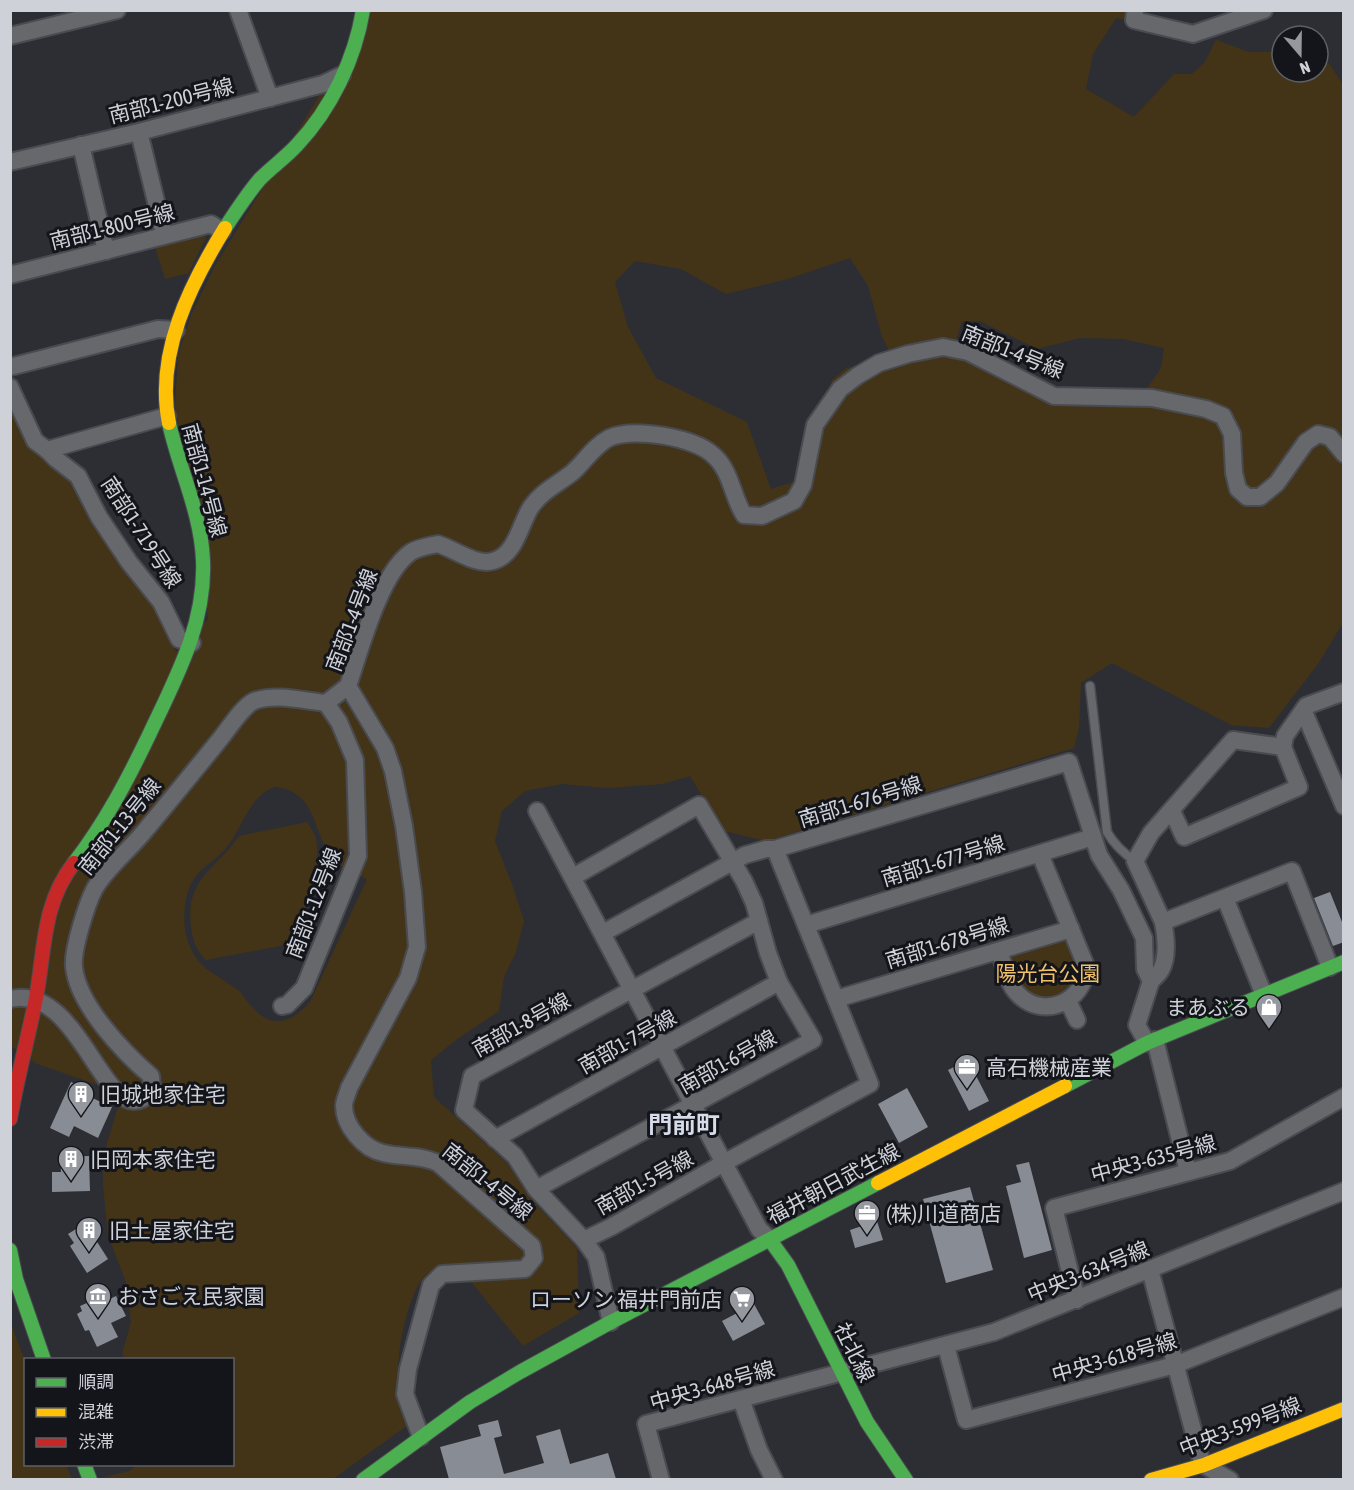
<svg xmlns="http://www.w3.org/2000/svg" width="1354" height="1490" viewBox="0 0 1354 1490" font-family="'Asap Condensed','Noto Sans JP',sans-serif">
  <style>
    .green { fill: #433417; fill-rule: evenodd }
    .building { fill: #888c95 }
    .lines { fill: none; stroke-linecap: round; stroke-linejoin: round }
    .lane-casing { stroke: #494b51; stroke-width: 11 }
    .street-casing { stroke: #494b51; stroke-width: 20 }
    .fast-casing { stroke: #494b51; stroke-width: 16 }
    .slow-casing { stroke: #494b51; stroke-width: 16 }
    .jam-casing { stroke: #494b51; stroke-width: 16 }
    .lane { stroke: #67686c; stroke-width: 8 }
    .street { stroke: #67686c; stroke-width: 16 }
    .fast { stroke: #4caf50; stroke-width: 14 }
    .slow { stroke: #ffc107; stroke-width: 14 }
    .jam { stroke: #c62828; stroke-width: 14 }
    .labels { text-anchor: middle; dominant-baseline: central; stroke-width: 6; stroke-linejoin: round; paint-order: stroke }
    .street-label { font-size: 21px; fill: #ced1d8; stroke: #13151a }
    .park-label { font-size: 21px; fill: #f1c06a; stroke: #13151a }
    .poi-label { font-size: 21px; fill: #ced1d8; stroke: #13151a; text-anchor: start }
    .quarter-label { font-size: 24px; font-weight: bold; fill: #d7dcea; stroke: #13151a }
  </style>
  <rect width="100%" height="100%" fill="#2c2e34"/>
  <g class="green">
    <path d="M549,10L1130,11L1129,21L1116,18L1093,54L1086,89L1134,117L1174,74H1192L1205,62L1216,40L1249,52H1282V72H1318V51H1320L1343,84L1344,621L1318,664L1269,728L1231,725L1112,663L1081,683L1079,727L1074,748L766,841L724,831L690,776L663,784L608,788L562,784L525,791L502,811L495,841L512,884L524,921L516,952L504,977L499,1011L460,1037L431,1060L434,1097L507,1163L530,1198L577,1248L579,1313L523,1346L456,1263C445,1266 435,1267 426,1275C405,1296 394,1365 399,1394C400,1404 405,1415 408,1425L333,1479L101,1480V1478L129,1471L137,1465L232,1464V1360L126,1359L122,1354L131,1322L126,1282L108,1236L103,1185V1156L118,1107L104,1087L37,1064L11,1046L10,401L29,444L37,454L72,478L94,525L154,604L176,652L208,619L175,405L178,355L192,313L215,266L371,11ZM850,258L868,286L882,337L889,350L860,365L846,368L832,380L797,481L771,489L747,422L656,378L628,327L615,282L635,261L681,269L726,294L788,279ZM962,321H980L1037,349L1080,338L1123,339L1164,348L1161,368L1146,390H1059L956,341ZM275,787C316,791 313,831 331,857C338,867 356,873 367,879L310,1002C292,1022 273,1030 253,1008C247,1003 244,995 238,990C229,983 218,977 208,970C186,953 181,925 186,899C193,866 214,866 230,843C244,823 251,795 275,787Z"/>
    <path d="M201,233L206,237L189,273L165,279L154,244Z"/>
    <path d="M307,822C310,827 315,833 316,839C322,872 305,919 285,945L206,960C196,951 193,941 191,927C185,878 216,870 239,836Z"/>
    <path d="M1066,938C1082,969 1087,966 1065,996L1039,1001L1020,989L1008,959L1011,954Z"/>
    <path d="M10,1321L25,1361L26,1464L66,1465L72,1479H11Z"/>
  </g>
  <g class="building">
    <path d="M1330,892L1344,927V942L1333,946L1314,898Z"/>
    <path d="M968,1060L989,1101L969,1111L948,1070Z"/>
    <path d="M71,1082L91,1091L88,1096L112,1107L98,1138L74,1126L69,1137L50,1128Z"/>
    <path d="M907,1088L928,1127L899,1143L878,1104Z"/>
    <path d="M89,1156L90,1191L52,1192V1172H61L60,1157Z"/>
    <path d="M1029,1162L1052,1250L1024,1258L1006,1186L1021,1182L1016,1165Z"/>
    <path d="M970,1187L993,1270L946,1283L923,1199Z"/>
    <path d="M89,1221L98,1235L94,1237L108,1259L87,1273L70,1246L74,1243L68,1234Z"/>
    <path d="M877,1221L883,1240L855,1248L850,1230Z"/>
    <path d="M116,1296L126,1316L111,1323L118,1337L97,1347L89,1330L85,1331L77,1314L82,1311L80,1306L96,1299L99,1304Z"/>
    <path d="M754,1304L765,1324L733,1341L722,1321Z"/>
    <path d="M498,1420L502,1436L494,1438L504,1474L544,1463L536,1436L560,1429L570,1464L608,1453L616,1479H449L440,1447L481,1436L478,1425Z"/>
  </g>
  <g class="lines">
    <g class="lane-casing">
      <path id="lane" d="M1090,686L1107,832C1114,844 1123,853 1135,861"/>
    </g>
    <g class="street-casing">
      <g id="street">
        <path d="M238,10L270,98"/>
        <path d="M1135,10L1134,20L1193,34L1264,10"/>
        <path d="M10,36L117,10"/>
        <path d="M139,132L162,226"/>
        <path d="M81,145L106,251"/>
        <path d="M10,162L139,132L323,84L342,75"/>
        <path d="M10,275L211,224L222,231"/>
        <path d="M10,367L158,329L176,330"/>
        <path d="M10,387L35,441L47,450L167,416"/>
        <path d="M47,450L56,459L78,476L99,517L129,562L161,602L179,639L192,643"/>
        <path d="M348,686C360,651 380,573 411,552C419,547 429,546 438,544C454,549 476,566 493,561C516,555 520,524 531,507C542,491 558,484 573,472C585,461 594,446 609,438C633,427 694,437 713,455C731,470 732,496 744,515L762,516L794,501L803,485L815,425L840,389L857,376L879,363L908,354L943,347L968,352L1054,396L1152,398L1206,409L1223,416L1232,434L1234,473L1238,489L1247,497H1260L1277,483L1306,442L1318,434L1330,437L1344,454"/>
        <path d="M348,686L385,748L393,771L404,826L413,892L417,947L408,978L349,1088C348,1093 344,1100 344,1106C344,1126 364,1149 383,1153C404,1158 417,1154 438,1163L532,1246L534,1258L525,1269L442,1274L431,1285L408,1369L405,1394L421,1437"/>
        <path d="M1304,712L1344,806"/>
        <path d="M1283,747L1285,736L1306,706L1344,692"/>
        <path d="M537,811L759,1229L770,1240"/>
        <path d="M1172,811L1184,837L1299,787L1283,747"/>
        <path d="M1225,898L1264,995"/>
        <path d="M1163,922L1292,871L1330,967"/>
        <path d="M806,925L1093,837"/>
        <path d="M603,933L745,855L766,849H775"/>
        <path d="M999,951C1004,964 1007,983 1017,993C1042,1021 1086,1002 1086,966L1040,854"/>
        <path d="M1151,981C1154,978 1159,974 1161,970C1168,957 1166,936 1163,922L1135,861L1151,833L1233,740L1283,747"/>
        <path d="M10,999C78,983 103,1119 142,1099C145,1098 149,1092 152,1090L151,1076C123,1052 78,1005 74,967C72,950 87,903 95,888C107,868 128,851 143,833C169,802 195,770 221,738C229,728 243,706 254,701C276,693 304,701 326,703L348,686"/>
        <path d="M836,999L1071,929"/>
        <path d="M1068,1001L1077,1020"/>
        <path d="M282,1006L287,1005L304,988L358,856L355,760L339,722L326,703"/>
        <path d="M1155,1040L1188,1172"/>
        <path d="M495,1139L779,982"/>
        <path d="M536,1189L813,1040L779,982L768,953L754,903L744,881L699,805L573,877"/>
        <path d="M584,1240L611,1227L731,1159L870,1084L775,849L1069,762L1099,855L1121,890L1144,938L1145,969L1151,981L1137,1025L1147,1043"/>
        <path d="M1150,1270L1200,1456L1204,1465L1230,1480"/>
        <path d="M1077,1300L1054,1208L1230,1161L1344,1097"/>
        <path d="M611,1322L596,1257L584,1240L536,1189L515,1156L464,1110L472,1076L759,921"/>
        <path d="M946,1346L966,1420L1175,1365L1344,1297"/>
        <path d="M741,1399L759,1450L774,1480"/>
        <path d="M661,1480L646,1424L994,1332L1344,1191"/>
      </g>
    </g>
    <g class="fast-casing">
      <g id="fast">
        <path d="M225,228C236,211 247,194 260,179C272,167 286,157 297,145C331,109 355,59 363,10"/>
        <path d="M74,863C105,823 128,779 150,733C176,678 206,623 203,560C201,512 179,469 169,423"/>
        <path d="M1065,1086L1147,1043L1344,962"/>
        <path d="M770,1240L788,1265L867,1422L906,1480"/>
        <path d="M10,1250L16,1279L44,1360"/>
        <path d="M84,1464L90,1480"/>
        <path d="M363,1480L470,1402L520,1372L611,1322L878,1183"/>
      </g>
    </g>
    <g class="slow-casing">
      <g id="slow">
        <path d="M169,423C155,354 190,285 225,228"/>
        <path d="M878,1183L1065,1086"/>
        <path d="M1151,1480L1204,1465L1344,1409"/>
      </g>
    </g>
    <g class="jam-casing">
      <path id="jam" d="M10,1119C17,1078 28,1038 36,998C45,950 42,904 74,863"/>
    </g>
    <use href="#lane" class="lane"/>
    <use href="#street" class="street"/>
    <use href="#fast" class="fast"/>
    <use href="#slow" class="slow"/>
    <use href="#jam" class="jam"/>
  </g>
  <defs>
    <g id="shop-pin" transform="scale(1.35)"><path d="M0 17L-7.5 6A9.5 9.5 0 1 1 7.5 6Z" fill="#95989f" stroke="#13151a"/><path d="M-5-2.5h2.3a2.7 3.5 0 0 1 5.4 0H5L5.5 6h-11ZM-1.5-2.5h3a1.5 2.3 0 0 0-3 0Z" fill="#fff"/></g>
    <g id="office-pin" transform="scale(1.35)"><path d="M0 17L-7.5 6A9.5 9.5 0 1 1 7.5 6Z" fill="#95989f" stroke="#13151a"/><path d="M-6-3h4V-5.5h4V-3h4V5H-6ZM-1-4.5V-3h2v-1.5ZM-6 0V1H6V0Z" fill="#fff"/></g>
    <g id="building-pin" transform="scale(1.35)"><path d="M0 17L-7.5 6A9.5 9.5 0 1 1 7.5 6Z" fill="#95989f" stroke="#13151a"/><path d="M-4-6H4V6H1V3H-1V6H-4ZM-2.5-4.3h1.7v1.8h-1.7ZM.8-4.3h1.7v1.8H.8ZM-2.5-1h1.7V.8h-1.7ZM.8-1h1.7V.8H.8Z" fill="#fff"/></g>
    <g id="museum-pin" transform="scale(1.35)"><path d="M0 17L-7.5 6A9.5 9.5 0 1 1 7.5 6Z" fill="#95989f" stroke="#13151a"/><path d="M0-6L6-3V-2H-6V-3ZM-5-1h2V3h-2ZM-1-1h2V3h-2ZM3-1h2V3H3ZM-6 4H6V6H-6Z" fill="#fff"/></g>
    <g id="supermarket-pin" transform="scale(1.35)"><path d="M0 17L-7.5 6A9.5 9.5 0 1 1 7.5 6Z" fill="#95989f" stroke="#13151a"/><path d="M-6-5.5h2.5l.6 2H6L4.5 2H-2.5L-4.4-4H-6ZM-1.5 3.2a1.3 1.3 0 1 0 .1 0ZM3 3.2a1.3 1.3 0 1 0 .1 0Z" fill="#fff"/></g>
  </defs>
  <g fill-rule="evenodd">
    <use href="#shop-pin" x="1269" y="1007"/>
    <use href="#office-pin" x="967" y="1067"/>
    <use href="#building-pin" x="81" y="1094"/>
    <use href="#building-pin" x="71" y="1159"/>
    <use href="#office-pin" x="867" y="1213"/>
    <use href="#building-pin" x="89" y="1230"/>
    <use href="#museum-pin" x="98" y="1296"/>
    <use href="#supermarket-pin" x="742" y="1299"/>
  </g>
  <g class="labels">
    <g class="street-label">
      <text transform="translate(171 100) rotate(-14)">南部1-200号線</text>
      <text transform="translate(112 226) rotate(-14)">南部1-800号線</text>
      <text transform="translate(1013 351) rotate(22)">南部1-4号線</text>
      <text transform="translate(205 480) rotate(75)">南部1-14号線</text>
      <text transform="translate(142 532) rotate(57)">南部1-719号線</text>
      <text transform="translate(351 620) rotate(-69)">南部1-4号線</text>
      <text transform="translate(860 801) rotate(-17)">南部1-676号線</text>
      <text transform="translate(119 826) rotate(-51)">南部1-13号線</text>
      <text transform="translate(943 860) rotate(-17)">南部1-677号線</text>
      <text transform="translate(313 903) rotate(-69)">南部1-12号線</text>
      <text transform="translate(947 942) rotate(-17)">南部1-678号線</text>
      <text transform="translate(521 1024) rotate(-29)">南部1-8号線</text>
      <text transform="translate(627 1041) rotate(-29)">南部1-7号線</text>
      <text transform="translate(727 1061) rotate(-29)">南部1-6号線</text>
      <text transform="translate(1153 1158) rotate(-15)">中央3-635号線</text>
      <text transform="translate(488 1181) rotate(39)">南部1-4号線</text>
      <text transform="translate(644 1182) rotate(-29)">南部1-5号線</text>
      <text transform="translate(833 1183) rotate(-28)">福井朝日武生線</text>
      <text transform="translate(1088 1271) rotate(-22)">中央3-634号線</text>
      <text transform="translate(855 1352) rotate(64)">社北線</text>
      <text transform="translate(1114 1357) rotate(-16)">中央3-618号線</text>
      <text transform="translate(712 1385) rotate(-16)">中央3-648号線</text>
      <text transform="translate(1240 1426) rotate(-21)">中央3-599号線</text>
    </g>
    <g class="park-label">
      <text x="1048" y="973">陽光台公園</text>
    </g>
    <g class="poi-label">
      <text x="1250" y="1007" text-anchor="end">まあぶる</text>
      <text x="986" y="1067">高石機械産業</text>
      <text x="100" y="1094">旧城地家住宅</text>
      <text x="90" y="1159">旧岡本家住宅</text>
      <text x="886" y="1213">(株)川道商店</text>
      <text x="109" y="1230">旧土屋家住宅</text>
      <text x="118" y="1296">おさごえ民家園</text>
      <text x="722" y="1299" text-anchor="end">ローソン 福井門前店</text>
    </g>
    <g class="quarter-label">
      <text x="684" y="1124">門前町</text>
    </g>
  </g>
  <rect width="1354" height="1490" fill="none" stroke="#ced1d8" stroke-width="24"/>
  <rect x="24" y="1358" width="210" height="108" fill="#13151a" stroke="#5e6066" stroke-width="1.5"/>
  <rect x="36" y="1378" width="30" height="9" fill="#4caf50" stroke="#5e6066" stroke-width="1.5"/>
  <text x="78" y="1388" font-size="18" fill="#ced1d8">順調</text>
  <rect x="36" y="1408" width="30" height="9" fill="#ffc107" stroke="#5e6066" stroke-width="1.5"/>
  <text x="78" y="1418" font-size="18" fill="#ced1d8">混雑</text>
  <rect x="36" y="1438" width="30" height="9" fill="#c62828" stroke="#5e6066" stroke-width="1.5"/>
  <text x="78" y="1448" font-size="18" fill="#ced1d8">渋滞</text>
  <g transform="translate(1300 54) rotate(160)"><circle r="28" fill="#13151a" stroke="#5e6066" stroke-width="1.5"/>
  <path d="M0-4.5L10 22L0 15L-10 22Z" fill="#95989f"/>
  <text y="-9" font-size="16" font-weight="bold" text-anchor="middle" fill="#ced1d8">N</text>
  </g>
</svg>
